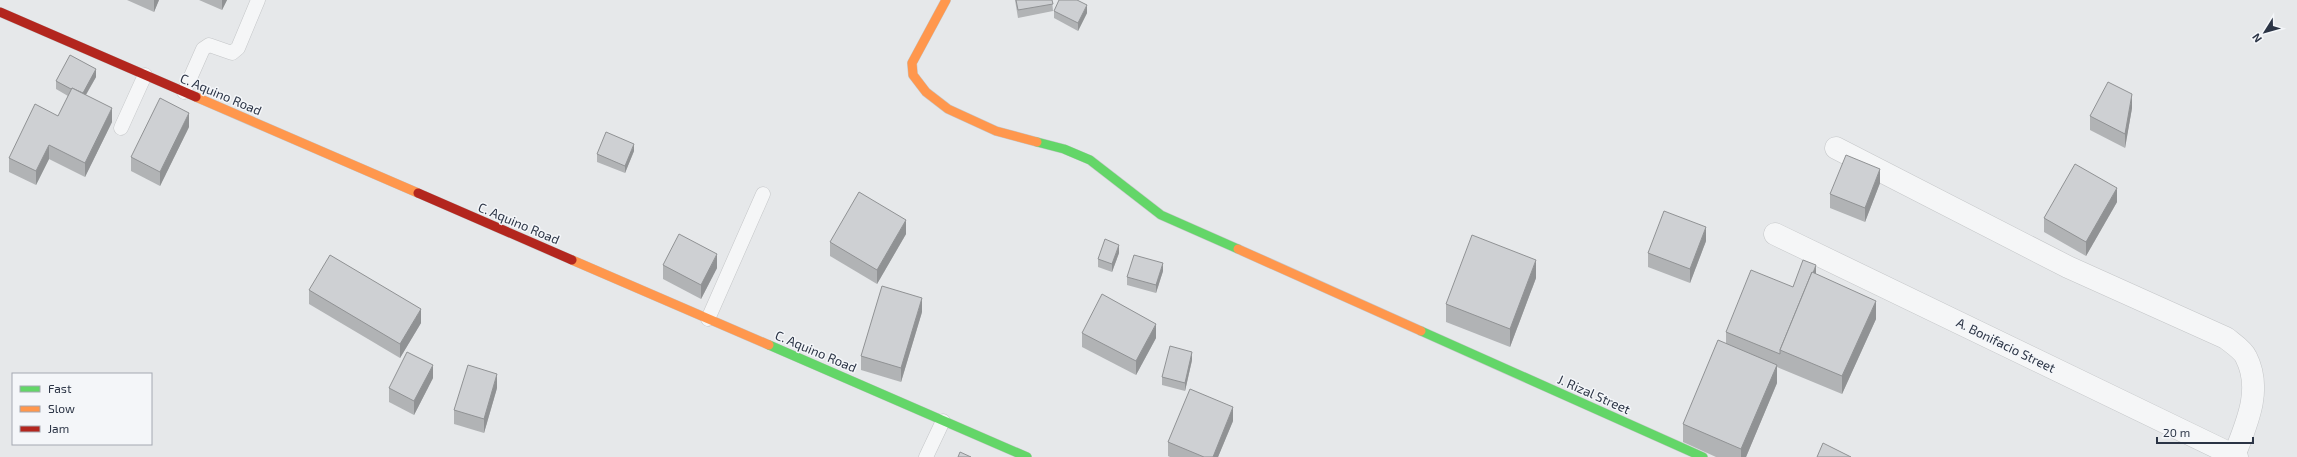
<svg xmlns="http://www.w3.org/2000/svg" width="2297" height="457" viewBox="0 0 2297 457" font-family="'Exo 2',sans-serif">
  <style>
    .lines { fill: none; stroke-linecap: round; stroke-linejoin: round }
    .lane-casing { stroke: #c4c6c8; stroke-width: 15 }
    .street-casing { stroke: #c4c6c8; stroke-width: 23 }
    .fast-casing { stroke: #c4c6c8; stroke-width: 10 }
    .slow-casing { stroke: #c4c6c8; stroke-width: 10 }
    .jam-casing { stroke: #c4c6c8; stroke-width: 10 }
    .lane { stroke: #f5f6f7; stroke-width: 14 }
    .street { stroke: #f5f6f7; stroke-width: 22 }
    .fast { stroke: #63d668; stroke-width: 9 }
    .slow { stroke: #ff974d; stroke-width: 9 }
    .jam { stroke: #b3261e; stroke-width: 9 }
    .wall { fill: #b1b3b5 }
    .shaded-wall { fill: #909294 }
    .building { fill: #ced0d3; stroke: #909294 }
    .labels { text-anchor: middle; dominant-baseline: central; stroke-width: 3; stroke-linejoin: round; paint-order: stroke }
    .street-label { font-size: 13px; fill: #2b3445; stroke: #f4f6f9 }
  </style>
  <rect width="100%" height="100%" fill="#e6e8ea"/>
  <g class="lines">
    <g class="lane-casing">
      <g id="lane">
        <path d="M184,92L203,49L209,45L232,53L238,48L258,0"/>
        <path d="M121,128L145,75"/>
        <path d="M708,319L763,194"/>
        <path d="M926,457L943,421"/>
      </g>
    </g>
    <g class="street-casing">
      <g id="street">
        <path d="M1836,148L2068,267L2226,338C2232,343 2243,350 2246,357C2263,390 2246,425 2234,456"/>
        <path d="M1775,234L2237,457"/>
      </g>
    </g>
    <g class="fast-casing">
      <g id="fast">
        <path d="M1037,142L1064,149L1090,160L1161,215L1238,249"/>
        <path d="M1421,331L1703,457"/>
        <path d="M769,345L1027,457"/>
      </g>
    </g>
    <g class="slow-casing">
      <g id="slow">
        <path d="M946,0L912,63L913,75L926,92L948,109L996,131L1037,142"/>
        <path d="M196,97L418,193"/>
        <path d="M1238,249L1421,331"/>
        <path d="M572,260L769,345"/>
      </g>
    </g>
    <g class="jam-casing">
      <g id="jam">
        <path d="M0,12L196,97"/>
        <path d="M418,193L572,260"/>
      </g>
    </g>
    <use href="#lane" class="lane"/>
    <use href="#street" class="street"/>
    <use href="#fast" class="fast"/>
    <use href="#slow" class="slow"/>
    <use href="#jam" class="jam"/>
  </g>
  <g class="wall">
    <path d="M127,0H159L154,12Z"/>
    <path d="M199,0H227L222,10Z"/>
    <path d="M1015,0H1052L1053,11L1018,18Z"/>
    <path d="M1054,11L1087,13L1078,31L1054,18Z"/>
    <path d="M96,77L86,95L112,122L85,177L49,159L36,185L9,172V158L58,116L68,96L56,89V81Z"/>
    <path d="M2132,108L2125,148L2090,130V116Z"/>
    <path d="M189,127L160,186L131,171V157Z"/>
    <path d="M634,151L625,173L597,162V154Z"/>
    <path d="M1880,183L1865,222L1830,208V194Z"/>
    <path d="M2117,202L2086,256L2044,232V218Z"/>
    <path d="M906,234L877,284L830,256V242Z"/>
    <path d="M1706,241L1690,283L1648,267V253Z"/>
    <path d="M1119,253L1112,272L1098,267V259Z"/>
    <path d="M663,265L717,268L701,299L663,279Z"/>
    <path d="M1163,271L1156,293L1127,285V277Z"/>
    <path d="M1816,274L1876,319L1842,394L1777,367V383L1746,457H1716L1683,442V424L1726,343V332L1793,287Z"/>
    <path d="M1536,278L1510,347L1446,322V304Z"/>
    <path d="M309,290L421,323L400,358L309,304Z"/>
    <path d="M922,312L901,382L861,370V356Z"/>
    <path d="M1082,333L1156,338L1136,375L1082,347Z"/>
    <path d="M1192,360L1185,391L1162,385V377Z"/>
    <path d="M433,378L414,415L389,402V388Z"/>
    <path d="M497,388L484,433L454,424V410Z"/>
    <path d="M1233,421L1218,457H1170L1168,456V442Z"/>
  </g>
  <g class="shaded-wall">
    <path d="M154,0H159L154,12Z"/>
    <path d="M222,0H227L222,10Z"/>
    <path d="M1087,5V13L1078,31V23Z"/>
    <path d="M96,69V77L81,103V95Z"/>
    <path d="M2132,94V108L2125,148V134Z"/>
    <path d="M112,108V122L85,177V163Z"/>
    <path d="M189,113V127L160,186V172Z"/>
    <path d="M634,144V151L625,173V166Z"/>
    <path d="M49,145V159L36,185V171Z"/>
    <path d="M1880,169V183L1865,222V208Z"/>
    <path d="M2117,188V202L2086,256V242Z"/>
    <path d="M906,220V234L877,284V270Z"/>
    <path d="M1706,227V241L1690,283V269Z"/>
    <path d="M1119,245V253L1112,272V264Z"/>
    <path d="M717,254V268L701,299V285Z"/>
    <path d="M1536,260V278L1510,347V329Z"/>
    <path d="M1163,263V271L1156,293V285Z"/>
    <path d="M1816,265V279L1782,351Z"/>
    <path d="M922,298V312L901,382V368Z"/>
    <path d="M1876,301V319L1842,394V376Z"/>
    <path d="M421,309V323L400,358V344Z"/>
    <path d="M1156,324V338L1136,375V361Z"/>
    <path d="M1192,352V360L1185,391V383Z"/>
    <path d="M433,365V378L414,415V401Z"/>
    <path d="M1777,365V383L1746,457H1741V449Z"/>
    <path d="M497,374V388L484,433V419Z"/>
    <path d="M1233,407V421L1218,457H1213Z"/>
  </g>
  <g class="building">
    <path d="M1016,0H1052L1053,4L1018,10Z"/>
    <path d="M1059,0H1077L1087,5L1078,23L1054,11Z"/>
    <path d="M70,55L96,69L83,93L72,88L71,89L56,81Z"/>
    <path d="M2108,82L2132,94L2125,134L2090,116Z"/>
    <path d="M72,88L112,108L85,163L49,145L36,171L9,158L35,104L58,116Z"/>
    <path d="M160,98L189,113L160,172L131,157Z"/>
    <path d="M606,132L634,144L625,166L597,154Z"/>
    <path d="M1846,155L1880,169L1865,208L1830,194Z"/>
    <path d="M2075,164L2117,188L2086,242L2044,218Z"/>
    <path d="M859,192L906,220L877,270L830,242Z"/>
    <path d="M1664,211L1706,227L1690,269L1648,253Z"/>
    <path d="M679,234L717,254L701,285L663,265Z"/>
    <path d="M1472,235L1536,260L1510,329L1446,304Z"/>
    <path d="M1105,239L1119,245L1112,264L1098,259Z"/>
    <path d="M330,255L421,309L400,344L309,290Z"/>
    <path d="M1134,255L1163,263L1156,285L1127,277Z"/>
    <path d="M1803,260L1816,265L1813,273L1812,272L1780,350V354L1726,332L1751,270L1793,287Z"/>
    <path d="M1812,272L1876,301L1842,376L1780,350Z"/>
    <path d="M882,286L922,298L901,368L861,356Z"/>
    <path d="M1102,294L1156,324L1136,361L1082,333Z"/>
    <path d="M1718,340L1777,365L1741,449L1683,424Z"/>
    <path d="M1170,346L1192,352L1185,383L1162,377Z"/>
    <path d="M407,352L433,365L414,401L389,388Z"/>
    <path d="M468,365L497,374L484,419L454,410Z"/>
    <path d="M1190,389L1233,407L1213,457H1204L1168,442Z"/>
    <path d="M1823,443L1851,457H1817Z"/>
    <path d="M960,452L971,457H958Z"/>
  </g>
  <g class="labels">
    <g class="street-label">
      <text transform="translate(221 94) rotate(23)">C. Aquino Road</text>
      <text transform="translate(519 223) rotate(23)">C. Aquino Road</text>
      <text transform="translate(2006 345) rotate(26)">A. Bonifacio Street</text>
      <text transform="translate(816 351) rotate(23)">C. Aquino Road</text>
      <text transform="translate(1594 394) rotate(24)">J. Rizal Street</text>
    </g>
  </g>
  <rect x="12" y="373" width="140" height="72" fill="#f4f6f9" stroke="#a4a8b1"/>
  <rect x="20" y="386" width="20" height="6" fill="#63d668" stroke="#a4a8b1"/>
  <text x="48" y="393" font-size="12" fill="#2b3445">Fast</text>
  <rect x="20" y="406" width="20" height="6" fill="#ff974d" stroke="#a4a8b1"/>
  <text x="48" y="413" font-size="12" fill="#2b3445">Slow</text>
  <rect x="20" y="426" width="20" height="6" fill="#b3261e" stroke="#a4a8b1"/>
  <text x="48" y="433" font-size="12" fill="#2b3445">Jam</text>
  <g transform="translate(2265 32) rotate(233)" stroke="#f4f6f9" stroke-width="3" paint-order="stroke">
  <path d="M0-3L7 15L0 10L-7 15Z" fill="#2b3445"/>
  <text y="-6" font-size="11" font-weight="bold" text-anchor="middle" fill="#2b3445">N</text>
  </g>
  <path d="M2157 437v6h96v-6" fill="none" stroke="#2b3445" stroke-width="2"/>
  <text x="2163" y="437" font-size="12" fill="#2b3445" stroke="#f4f6f9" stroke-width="3" paint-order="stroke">20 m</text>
</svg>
